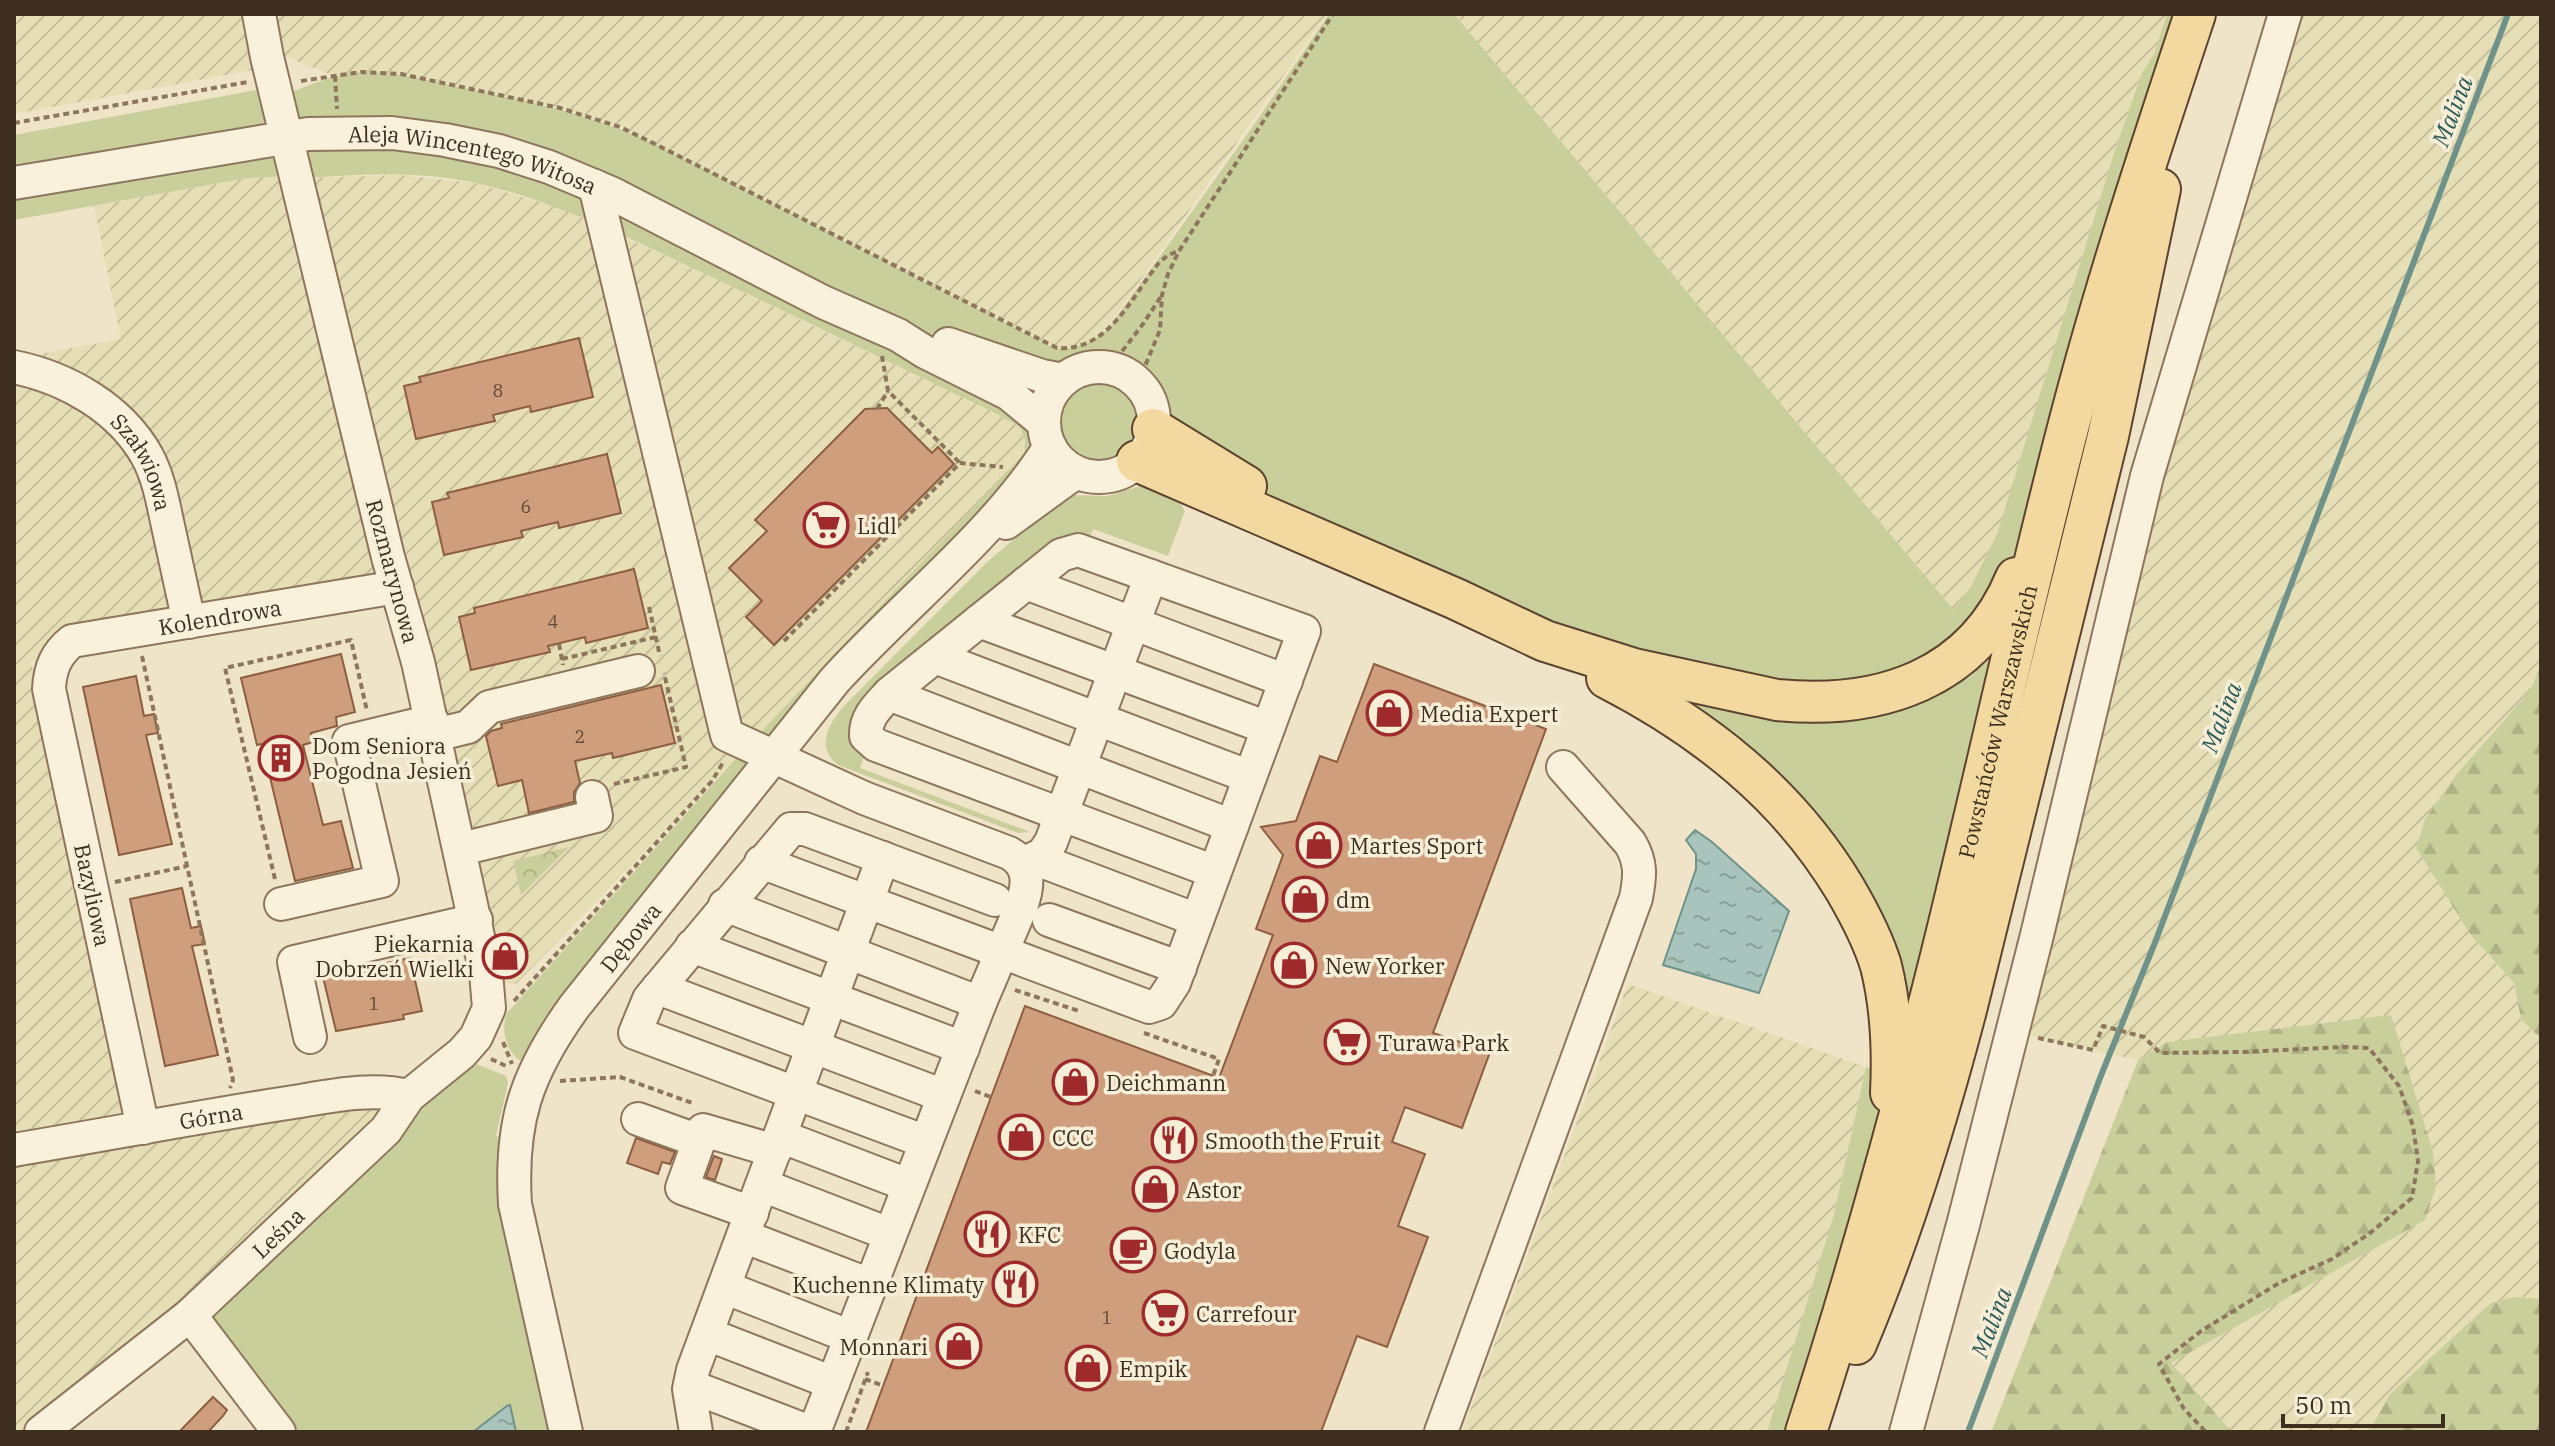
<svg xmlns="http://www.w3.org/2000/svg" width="2555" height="1446" viewBox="0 0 2555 1446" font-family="'IBM Plex Serif',serif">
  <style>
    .farmland { fill: url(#farmland-furrows) }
    .grass { fill: #c9cf9b }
    .forest { fill: url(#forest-firs) }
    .park { fill: url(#park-crowns) }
    .water { fill: url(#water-ripples); stroke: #6f938a; stroke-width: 2 }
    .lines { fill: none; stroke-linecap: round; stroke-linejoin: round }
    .stream { stroke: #6f938a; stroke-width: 6 }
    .building { fill: #cf9f7d; stroke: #8d5f41; stroke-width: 2 }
    .minor-casing { stroke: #8d765c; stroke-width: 36 }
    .major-casing { stroke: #5b4430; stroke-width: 44 }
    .path { stroke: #8d765c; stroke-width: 4; stroke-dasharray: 6 4; stroke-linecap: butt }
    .minor { stroke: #faf1dc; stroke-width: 32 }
    .major { stroke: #f3d9a0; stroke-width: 40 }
    .labels { text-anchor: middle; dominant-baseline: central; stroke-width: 7; stroke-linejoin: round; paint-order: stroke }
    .number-label { font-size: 18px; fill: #624a37 }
    .street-label { font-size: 22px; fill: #3d2e20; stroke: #f7eed8 }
    .poi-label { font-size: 22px; fill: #3d2e20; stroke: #f7eed8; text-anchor: start }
    .water-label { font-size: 24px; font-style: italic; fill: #2f5d5a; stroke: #f7eed8 }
  </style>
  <defs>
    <pattern id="farmland-furrows" width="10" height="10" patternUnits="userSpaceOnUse" patternTransform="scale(2)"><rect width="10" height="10" fill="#e6deb5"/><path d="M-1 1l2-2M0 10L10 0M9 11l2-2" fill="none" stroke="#c6bf9b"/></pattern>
    <pattern id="forest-firs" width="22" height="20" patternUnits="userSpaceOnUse" patternTransform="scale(2)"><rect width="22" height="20" fill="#c9cf9b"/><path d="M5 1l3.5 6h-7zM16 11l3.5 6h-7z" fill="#aeb285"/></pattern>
    <pattern id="park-crowns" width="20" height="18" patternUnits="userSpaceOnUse" patternTransform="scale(2)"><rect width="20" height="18" fill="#c9cf9b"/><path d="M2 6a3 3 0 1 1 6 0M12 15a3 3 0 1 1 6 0" fill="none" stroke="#aeb285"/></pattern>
    <pattern id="water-ripples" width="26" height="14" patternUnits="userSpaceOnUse" patternTransform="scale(2)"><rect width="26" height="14" fill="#a9c4bc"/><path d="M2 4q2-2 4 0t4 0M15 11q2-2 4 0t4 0" fill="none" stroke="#8ba098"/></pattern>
  </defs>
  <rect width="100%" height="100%" fill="#f0e4c8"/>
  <g class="farmland">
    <path d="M14,14H247L259,69L14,114Z"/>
    <path d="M272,14H1327L1107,328L1087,345L1067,349L1050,346L620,127L560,108L401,74L361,72L335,76L281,55Z"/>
    <path d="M1454,14H2167L2154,54L2142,73L2115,150L1997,534L1970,588L1953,609Z"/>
    <path d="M2285,14H2541V665L2530,691L2456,775L2425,819L2471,935L2514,983L2521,1019L2541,1039V1299L2514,1297L2491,1303L2390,1394L2369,1432H2232L2171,1363L2194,1348L2167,1042L2138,1060L2012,1032Z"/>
    <path d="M400,175L475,183L560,208L718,280L995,413L1020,427L1025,440L1024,454L806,686L516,984L505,983L499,974L307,178Z"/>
    <path d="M286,176L391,601L31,662L132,1113L14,1141V359L121,339L94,206L248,178Z"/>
    <path d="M1628,984L1866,1067L1833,1218L1767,1432H1462Z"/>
    <path d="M380,1103L384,1112L383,1122L41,1432H14V1159Z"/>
  </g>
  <g class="grass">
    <path d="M1329,14H1454L1953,609L1970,588L1997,534L2115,150L2142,73L2154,54L2167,14H2195L1806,1432H1767L1833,1218L1866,1067L1892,1075L1832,868L1631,690L1124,471C1092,481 1070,474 1050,447L524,1063C506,1054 500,1031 507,1013L739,755L1024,454L1025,440L1020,427L995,413C893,364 792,314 690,267C620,234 551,200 476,183C420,171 363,174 307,178L300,121L292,118L286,94C311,85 335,73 362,72C397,71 431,81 464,88C531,102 595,115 657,145L1050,346C1074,353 1089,343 1108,329L1253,126Z"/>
    <path d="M262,89L268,119L257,128L14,170V135Z"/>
    <path d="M278,155L286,176L248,178L14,220V196Z"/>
    <path d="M1143,485L1172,490L1185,511L1168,556L1093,529L1088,543L851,728C848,741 854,747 865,754L860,768L1030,832L1018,833L838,765C816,747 827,727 842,708L985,564L1029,526L1071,495L1108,496Z"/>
    <path d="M474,1063L506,1076L508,1083L496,1136L515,1145L566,1432H279L190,1315L392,1139L451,1080Z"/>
  </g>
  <g class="forest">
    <path d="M2541,665V1039L2521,1019L2514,983L2471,935L2416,848L2425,819L2456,775L2530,691Z"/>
    <path d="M2391,1015L2433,1152L2436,1187L2425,1220L2171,1363L2232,1432H1991L2138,1060L2167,1042Z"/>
    <path d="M2514,1297L2541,1299V1432H2369L2390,1394L2491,1303Z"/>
  </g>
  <path class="park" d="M569,847L521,895L513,861Z"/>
  <g class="water">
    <path d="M1695,830L1712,842L1789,911L1759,993L1663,965L1696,869V854L1686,840Z"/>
    <path d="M510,1405L516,1432H473L507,1406Z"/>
  </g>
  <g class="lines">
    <path class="stream" d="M1968,1432L2100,1078L2154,945L2508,14"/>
  </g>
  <g class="building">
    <path d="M579,338L593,397L531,412L530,406L493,415L495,421L416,439L404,386L421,382L419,377Z"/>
    <path d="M887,408L932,453L938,447L954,464L774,645L746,617L762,601L729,568L767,531L755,520L865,409Z"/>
    <path d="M607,454L621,513L559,528L558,522L521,531L523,537L444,555L432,502L449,498L447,493Z"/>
    <path d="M634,569L648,628L586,643L585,637L548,646L550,652L471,670L459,617L475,613L474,608Z"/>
    <path d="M341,654L355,712L336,717L337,726L311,733L313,742L303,745L323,825L341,821L353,868L295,881L262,744L257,745L241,678Z"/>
    <path d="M1374,664L1546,729L1433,1033L1490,1052L1462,1128L1405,1107L1392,1142L1425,1154L1398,1226L1428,1237L1387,1347L1357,1336L1321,1432H866L1025,1006L1219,1078L1273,935L1256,929L1283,855L1261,827L1296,821L1320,756L1337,762Z"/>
    <path d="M136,676L144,716L154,714L158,733L146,735L172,844L119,855L83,687Z"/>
    <path d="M661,685L675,743L613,758L612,753L575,761L580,783L574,792V802L529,813L522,780L498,786L486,736L491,731L502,728L501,724Z"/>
    <path d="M182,888L191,928L201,926L205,944L192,946L218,1055L165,1066L130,899Z"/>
    <path d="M410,958L422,1011L403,1015L404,1019L336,1031L323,977L354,971V975L388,967L387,963Z"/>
    <path d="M636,1138L675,1152L670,1164L662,1162L658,1174L627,1163Z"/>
    <path d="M714,1156L722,1159L715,1180L706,1177Z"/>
    <path d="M213,1397L227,1410L223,1416L208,1432H179Z"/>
  </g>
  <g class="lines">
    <g class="minor-casing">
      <g id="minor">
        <path id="s1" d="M14,183L308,134L392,133L445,140L499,151L549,167L611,193L823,302L898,335L925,352L1009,394L1044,423"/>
        <path d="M595,186L727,735L864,798L1009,853C1031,865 1029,885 1021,907L980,1003L814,1432"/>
        <path d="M948,344L1042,376L1063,380"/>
        <path id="s2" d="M14,367C67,378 120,408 147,456C159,478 163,503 168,526C175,558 182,590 189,622"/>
        <circle cx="1099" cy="422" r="55"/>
        <path d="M1006,523L1076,472"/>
        <path d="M1026,583L1286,681"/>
        <path d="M979,621L1268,728"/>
        <path d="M935,657L1250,777"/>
        <path d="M889,694L1232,826"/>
        <path d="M435,735L468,727L489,707L638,671"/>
        <path d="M461,849L596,816L592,797"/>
        <path d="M1036,859L1197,920"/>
        <path d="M761,862L1149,1007L1161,1003L1174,983L1304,631L1078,550L1061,555L890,693C878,706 865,717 866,736L876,745L1215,872"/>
        <path d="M1023,864L1043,854L1051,842L1151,576"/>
        <path d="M281,904L382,881L349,741L432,721"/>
        <path d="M725,905L980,1003"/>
        <path d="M1049,920L1180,968"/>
        <path d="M692,946L963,1048"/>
        <path d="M658,988L944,1096"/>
        <path d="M310,1037L294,962L476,920"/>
        <path d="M638,1119L699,1141"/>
        <path id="s3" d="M143,1128L49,689C50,668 56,654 72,641L397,587"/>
        <path d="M780,1136L908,1185"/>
        <path d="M926,1142L635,1033L649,999L791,829H805L995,900"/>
        <path id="s4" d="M14,1150C103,1135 192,1118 281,1104C323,1098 367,1086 409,1096"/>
        <path d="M762,1185L889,1234"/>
        <path d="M752,1213L682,1188L703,1130L775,1151"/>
        <path d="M743,1236L870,1285"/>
        <path d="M724,1287L851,1337"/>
        <path d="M190,1315L279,1432"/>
        <path d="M707,1334L833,1383"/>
        <path d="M690,1386L810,1432"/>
        <path id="s5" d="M41,1432L190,1315L386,1130L409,1096L462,1053L476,1037L489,1008L486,973L418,662L388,557L267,57L259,14"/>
        <path id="s6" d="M566,1432L515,1204C510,1122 526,1074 574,1007L835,680C906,602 992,537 1050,447"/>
        <path d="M696,1432L689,1389L693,1370L883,858"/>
        <path d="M1441,1432L1636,898C1640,877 1642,863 1630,843L1563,767"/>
        <path d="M1906,1432L1963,1225L2037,935L2147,476L2285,14"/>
      </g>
    </g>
    <g class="major-casing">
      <g id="major">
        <path d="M1153,429L1246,486"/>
        <path d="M1137,461L1456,599L1545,641L1634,669L1777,700C1879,710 1974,680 2016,578"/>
        <path d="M1607,678C1704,728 1788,794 1845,889C1859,913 1873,939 1881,966C1891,1006 1893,1052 1891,1093"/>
        <path d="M1856,1344C1902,1235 1936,1124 1966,1010L2108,436L2160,189"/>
        <path id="s7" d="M1806,1432C1857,1275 1901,1116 1941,956C1985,779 2023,600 2069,424C2105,285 2150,150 2195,14"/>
      </g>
    </g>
    <g class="path">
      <path d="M335,76L337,109"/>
      <path d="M301,81L361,72L401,74L560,108L620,127L657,145L1057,348C1108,352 1131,298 1158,264L1168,255L1179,251"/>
      <path d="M14,123L248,82"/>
      <path d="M882,356L888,391L960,463"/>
      <path d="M1110,367L1143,324L1162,295"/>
      <path d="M1138,383L1160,330L1162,295L1168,274L1179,251L1333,14"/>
      <path d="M877,409L888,391"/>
      <path d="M649,607L660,656"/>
      <path d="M784,641L960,463L1003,467"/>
      <path d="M559,644L563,665"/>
      <path d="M142,656L233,1080L230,1088"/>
      <path d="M562,659L656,637"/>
      <path d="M614,784L686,767L664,673"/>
      <path d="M275,879L225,668L351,640L367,711"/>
      <path d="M115,882L187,866"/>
      <path d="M1015,990L1079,1011"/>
      <path d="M514,1001L712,781L724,761"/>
      <path d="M1144,1033L1219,1059L1213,1076"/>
      <path d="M2038,1038L2093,1050L2103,1026L2144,1037L2160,1053L2241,1052L2345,1047L2369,1048L2399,1086L2413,1126L2418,1161L2412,1198L2370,1233L2332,1259L2279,1283L2201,1331L2159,1364L2184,1409L2206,1432"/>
      <path d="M503,1042L512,1064"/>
      <path d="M491,1059L508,1067"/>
      <path d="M560,1081L620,1077L695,1104"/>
      <path d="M975,1091L991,1097"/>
      <path d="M865,1379L884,1386"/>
      <path d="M846,1432L868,1372"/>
    </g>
    <use href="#minor" class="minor"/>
    <use href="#major" class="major"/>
  </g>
  <defs>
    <g id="supermarket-ring" transform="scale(2.3)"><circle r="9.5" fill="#f7eed8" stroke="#9e2a2b" stroke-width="1.5"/><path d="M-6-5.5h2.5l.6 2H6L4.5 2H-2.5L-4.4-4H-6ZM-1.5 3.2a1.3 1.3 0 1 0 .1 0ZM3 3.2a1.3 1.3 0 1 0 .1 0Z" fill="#9e2a2b"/></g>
    <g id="shop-ring" transform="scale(2.3)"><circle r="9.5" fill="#f7eed8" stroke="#9e2a2b" stroke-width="1.5"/><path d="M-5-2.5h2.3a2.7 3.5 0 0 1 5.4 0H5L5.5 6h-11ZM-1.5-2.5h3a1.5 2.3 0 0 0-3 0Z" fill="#9e2a2b"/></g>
    <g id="building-ring" transform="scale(2.3)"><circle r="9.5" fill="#f7eed8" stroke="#9e2a2b" stroke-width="1.5"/><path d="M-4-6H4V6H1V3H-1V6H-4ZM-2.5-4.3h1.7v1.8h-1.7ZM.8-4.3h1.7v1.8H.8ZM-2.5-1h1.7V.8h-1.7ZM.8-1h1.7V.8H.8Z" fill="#9e2a2b"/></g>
    <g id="restaurant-ring" transform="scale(2.3)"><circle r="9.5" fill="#f7eed8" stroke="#9e2a2b" stroke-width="1.5"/><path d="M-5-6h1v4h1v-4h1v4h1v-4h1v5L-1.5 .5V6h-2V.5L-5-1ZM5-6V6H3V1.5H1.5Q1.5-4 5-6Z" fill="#9e2a2b"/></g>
    <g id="cafe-ring" transform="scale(2.3)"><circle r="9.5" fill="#f7eed8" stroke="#9e2a2b" stroke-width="1.5"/><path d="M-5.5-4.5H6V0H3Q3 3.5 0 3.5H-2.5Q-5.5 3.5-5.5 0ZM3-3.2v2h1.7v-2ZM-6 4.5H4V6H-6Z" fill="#9e2a2b"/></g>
  </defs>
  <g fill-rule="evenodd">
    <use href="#supermarket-ring" x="826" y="525"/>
    <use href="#shop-ring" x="1389" y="713"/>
    <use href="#building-ring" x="281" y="758"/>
    <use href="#shop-ring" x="1319" y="845"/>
    <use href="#shop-ring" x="1305" y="899"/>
    <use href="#shop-ring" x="505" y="956"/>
    <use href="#shop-ring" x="1294" y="965"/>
    <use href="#supermarket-ring" x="1347" y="1042"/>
    <use href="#shop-ring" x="1075" y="1082"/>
    <use href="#shop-ring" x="1021" y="1137"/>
    <use href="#restaurant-ring" x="1174" y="1140"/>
    <use href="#shop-ring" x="1155" y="1189"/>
    <use href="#restaurant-ring" x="987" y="1234"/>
    <use href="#cafe-ring" x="1133" y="1250"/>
    <use href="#restaurant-ring" x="1015" y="1284"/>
    <use href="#supermarket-ring" x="1165" y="1313"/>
    <use href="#shop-ring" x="959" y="1346"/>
    <use href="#shop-ring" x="1088" y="1368"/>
  </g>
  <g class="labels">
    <g class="number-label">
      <text x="498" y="390">8</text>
      <text x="526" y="506">6</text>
      <text x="553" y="621">4</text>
      <text x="580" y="736">2</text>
      <text x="374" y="1003">1</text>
      <text x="1107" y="1317">1</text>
    </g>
    <g class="street-label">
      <text stroke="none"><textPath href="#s1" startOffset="466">Aleja Wincentego Witosa</textPath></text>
      <text stroke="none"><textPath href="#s2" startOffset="168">Szałwiowa</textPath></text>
      <text transform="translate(393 571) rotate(75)">Rozmarynowa</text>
      <text stroke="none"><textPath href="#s3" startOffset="654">Kolendrowa</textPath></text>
      <text stroke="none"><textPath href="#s7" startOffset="736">Powstańców Warszawskich</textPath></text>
      <text transform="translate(93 895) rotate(78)">Bazyliowa</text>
      <text stroke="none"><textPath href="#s6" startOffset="534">Dębowa</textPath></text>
      <text stroke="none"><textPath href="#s4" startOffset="200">Górna</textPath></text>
      <text stroke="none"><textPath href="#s5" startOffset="310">Leśna</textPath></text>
    </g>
    <g class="poi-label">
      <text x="857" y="525">Lidl</text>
      <text x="1420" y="713">Media Expert</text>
      <text x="312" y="745">Dom Seniora<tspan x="312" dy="25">Pogodna Jesień</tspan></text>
      <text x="1350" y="845">Martes Sport</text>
      <text x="1336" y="899">dm</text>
      <text x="474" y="943" text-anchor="end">Piekarnia<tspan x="474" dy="25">Dobrzeń Wielki</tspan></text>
      <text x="1325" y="965">New Yorker</text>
      <text x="1378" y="1042">Turawa Park</text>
      <text x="1106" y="1082">Deichmann</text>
      <text x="1052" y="1137">CCC</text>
      <text x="1205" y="1140">Smooth the Fruit</text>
      <text x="1186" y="1189">Astor</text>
      <text x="1018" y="1234">KFC</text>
      <text x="1164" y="1250">Godyla</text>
      <text x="984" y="1284" text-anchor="end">Kuchenne Klimaty</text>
      <text x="1196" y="1313">Carrefour</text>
      <text x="928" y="1346" text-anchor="end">Monnari</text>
      <text x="1119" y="1368">Empik</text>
    </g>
    <g class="water-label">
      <text transform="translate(2452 111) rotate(-69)">Malina</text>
      <text transform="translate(2221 717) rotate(-69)">Malina</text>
      <text transform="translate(1991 1322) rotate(-69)">Malina</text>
    </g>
  </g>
  <rect width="2555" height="1446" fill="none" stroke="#3d2e20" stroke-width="32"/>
  <path d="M2283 1414v12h160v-12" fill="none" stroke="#3d2e20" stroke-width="4"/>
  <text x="2295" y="1414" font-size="24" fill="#3d2e20" stroke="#f7eed8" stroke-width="6" paint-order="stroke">50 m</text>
</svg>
